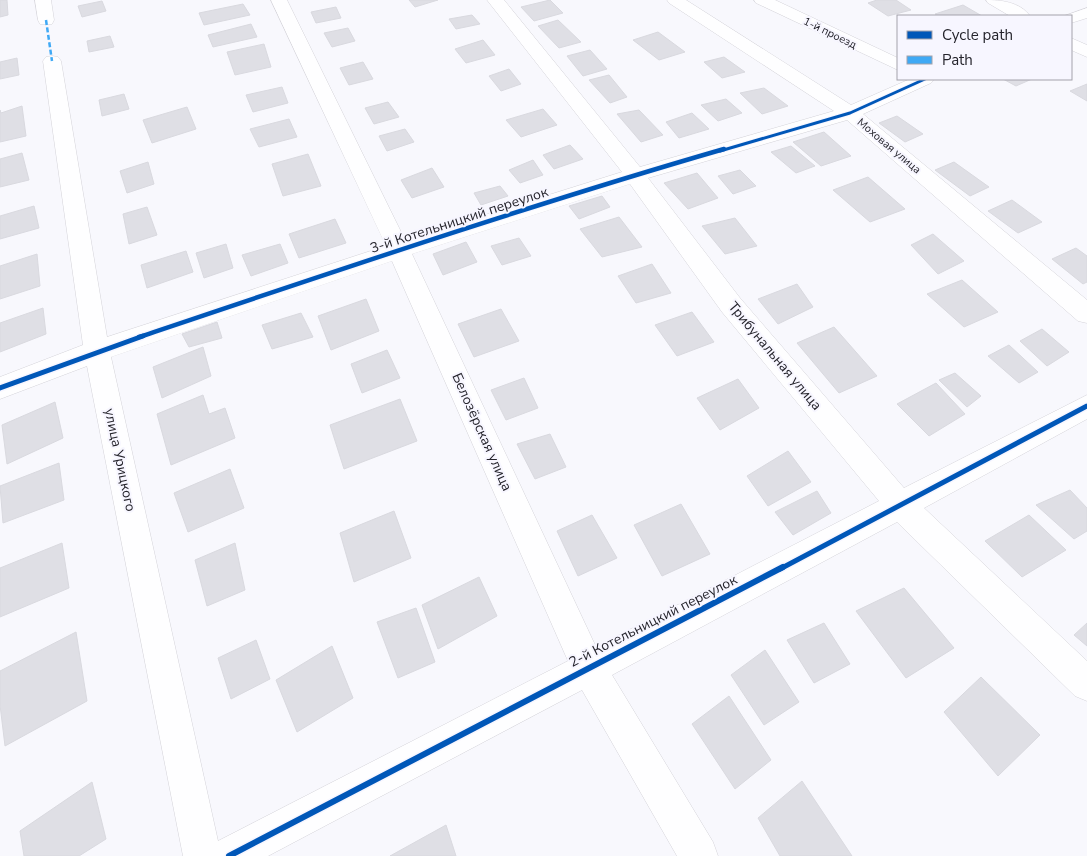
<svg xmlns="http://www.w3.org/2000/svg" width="1087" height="856" viewBox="0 0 1087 856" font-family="'Nunito Sans',sans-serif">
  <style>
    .building { fill: #dfdfe5; stroke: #d9d9df }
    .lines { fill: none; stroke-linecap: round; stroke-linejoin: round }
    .minor-casing { stroke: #d4d3d9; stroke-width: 1 }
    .minor { fill: #fefeff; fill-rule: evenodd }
    .quiet { stroke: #3fa9f5; stroke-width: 2.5; stroke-dasharray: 5 2.5; stroke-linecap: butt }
    .cycleway-far3-casing { stroke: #f7f6ff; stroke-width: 5 }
    .cycleway-far2-casing { stroke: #f7f6ff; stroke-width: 7 }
    .cycleway-far1-casing { stroke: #f7f6ff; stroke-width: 8 }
    .cycleway-casing { stroke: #f7f6ff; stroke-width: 9 }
    .cycleway-far3 { stroke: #0057b8; stroke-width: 3 }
    .cycleway-far2 { stroke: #0057b8; stroke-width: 4.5 }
    .cycleway-far1 { stroke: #0057b8; stroke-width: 5 }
    .cycleway { stroke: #0057b8; stroke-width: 6 }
    .labels { text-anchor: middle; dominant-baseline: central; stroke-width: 4; stroke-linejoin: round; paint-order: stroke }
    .far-street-label { font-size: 11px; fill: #25242c; stroke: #f7f6ff }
    .street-label { font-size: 14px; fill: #25242c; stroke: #f7f6ff }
  </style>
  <rect width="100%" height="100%" fill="#f8f8fd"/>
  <g class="building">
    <path d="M0,0H7L8,15L0,17Z"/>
    <path d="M409,0H438L415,7Z"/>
    <path d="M550,0L563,13L534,21L521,7Z"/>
    <path d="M877,0H896L911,10L888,16L868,3Z"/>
    <path d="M102,1L106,11L82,17L78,6Z"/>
    <path d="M243,4L250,15L204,25L199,13Z"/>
    <path d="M963,5L982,16H939L935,14Z"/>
    <path d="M336,7L341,18L316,23L311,12Z"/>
    <path d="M472,15L480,24L456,29L449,19Z"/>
    <path d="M558,20L581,42L559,48L538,26Z"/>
    <path d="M251,24L257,37L213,47L208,35Z"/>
    <path d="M348,28L355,41L332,47L324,33Z"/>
    <path d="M658,32L685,52L659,60L633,40Z"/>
    <path d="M110,36L114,47L89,52L87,41Z"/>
    <path d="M483,40L495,55L466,63L455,49Z"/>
    <path d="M264,44L271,67L235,75L227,52Z"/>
    <path d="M590,50L607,69L583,76L567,56Z"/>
    <path d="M724,57L745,72L722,78L704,62Z"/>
    <path d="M17,58L19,75L0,79V62Z"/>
    <path d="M363,62L373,79L349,85L340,68Z"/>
    <path d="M509,69L521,84L501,91L489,76Z"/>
    <path d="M609,75L627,97L610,103L589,80Z"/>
    <path d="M1003,79H1032L1016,86Z"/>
    <path d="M1087,84V101L1070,91Z"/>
    <path d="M282,87L288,103L253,112L246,95Z"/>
    <path d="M764,88L788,106L762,114L740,93Z"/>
    <path d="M124,94L129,109L102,116L99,100Z"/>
    <path d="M726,99L742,113L718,121L701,105Z"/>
    <path d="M388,102L399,117L374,124L365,108Z"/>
    <path d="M22,106L26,136L0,142V110L1,113Z"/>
    <path d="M187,107L196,129L152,143L143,120Z"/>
    <path d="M543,109L557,125L521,137L506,120Z"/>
    <path d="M639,110L663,135L641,142L617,114Z"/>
    <path d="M692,113L709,129L679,138L666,122Z"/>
    <path d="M897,116L923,134L905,142L879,123Z"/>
    <path d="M289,119L297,137L259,147L250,129Z"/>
    <path d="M405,129L414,142L387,151L379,136Z"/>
    <path d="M824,132L851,156L821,166L793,142Z"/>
    <path d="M570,145L583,159L554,169L543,155Z"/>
    <path d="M791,146L815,166L796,173L771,152Z"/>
    <path d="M22,153L29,180L0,187V159Z"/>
    <path d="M308,154L321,186L283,196L272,164Z"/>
    <path d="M533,160L543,175L520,183L509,170Z"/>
    <path d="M148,162L154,184L127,193L120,171Z"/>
    <path d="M954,162L989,187L970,196L935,170Z"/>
    <path d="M432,168L444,187L412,198L401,180Z"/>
    <path d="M740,170L756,186L733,194L718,176Z"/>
    <path d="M697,173L718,198L688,209L664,183Z"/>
    <path d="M868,177L905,209L870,222L833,190Z"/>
    <path d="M500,186L508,196L481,205L474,193Z"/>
    <path d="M602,196L610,207L579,219L569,206Z"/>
    <path d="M1012,200L1042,222L1018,233L988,211Z"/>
    <path d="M34,206L39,228L0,239V216Z"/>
    <path d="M147,207L157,235L129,244L123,214Z"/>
    <path d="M619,217L642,247L602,257L580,229Z"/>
    <path d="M735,218L757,246L725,254L702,226Z"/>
    <path d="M335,219L346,243L299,258L289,234Z"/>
    <path d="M933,234L964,261L938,274L911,245Z"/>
    <path d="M519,238L531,256L502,265L491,246Z"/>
    <path d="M466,242L477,262L443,275L433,254Z"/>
    <path d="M226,244L233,268L204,278L196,253Z"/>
    <path d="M280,244L288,263L251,276L242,255Z"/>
    <path d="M1076,248L1087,256V282L1083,284L1052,259Z"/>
    <path d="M186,251L193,272L147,288L141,265Z"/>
    <path d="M37,254L40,286L0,299V266Z"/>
    <path d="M652,264L671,293L636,303L618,276Z"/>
    <path d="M962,280L998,312L964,327L927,294Z"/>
    <path d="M797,284L813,307L778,324L758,299Z"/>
    <path d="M366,299L379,331L331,350L318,316Z"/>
    <path d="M43,308L46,334L0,352V323Z"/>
    <path d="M501,309L519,341L474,357L458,324Z"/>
    <path d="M692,312L714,342L677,356L655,325Z"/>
    <path d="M301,313L313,337L272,349L262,325Z"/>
    <path d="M217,322L222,338L189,347L182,334Z"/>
    <path d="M834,327L877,376L839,393L797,343Z"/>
    <path d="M1042,329L1069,352L1047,366L1020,341Z"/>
    <path d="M1009,345L1038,372L1019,383L988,356Z"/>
    <path d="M203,347L211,376L162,398L153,367Z"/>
    <path d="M387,350L400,378L362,393L351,364Z"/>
    <path d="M955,373L981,396L967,407L939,380Z"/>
    <path d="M524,378L538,408L506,420L491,390Z"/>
    <path d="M738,379L759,408L720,430L697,398Z"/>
    <path d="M936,383L965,414L929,436L897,404Z"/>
    <path d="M203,395L209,414L225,408L235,438L171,465L157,414Z"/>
    <path d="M400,399L417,441L344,469L330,425Z"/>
    <path d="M55,402L63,438L7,464L2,425Z"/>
    <path d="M550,434L566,467L535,479L517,444Z"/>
    <path d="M788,451L811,482L768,506L747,476Z"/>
    <path d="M59,463L64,500L3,523L0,486Z"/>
    <path d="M230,469L244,508L188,532L174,493Z"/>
    <path d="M1070,490L1087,508V531L1074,539L1036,505Z"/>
    <path d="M817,491L831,513L793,535L775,512Z"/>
    <path d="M681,504L710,554L662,576L634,525Z"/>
    <path d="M394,511L411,558L354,582L340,533Z"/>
    <path d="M592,515L617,558L578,576L557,531Z"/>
    <path d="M1029,515L1066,550L1022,577L985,541Z"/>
    <path d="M62,543L69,588L0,617V568Z"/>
    <path d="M235,543L245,590L207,606L195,560Z"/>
    <path d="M479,577L497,616L438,649L422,605Z"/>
    <path d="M904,588L954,648L906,678L856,611Z"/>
    <path d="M416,608L435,662L398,678L377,622Z"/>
    <path d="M824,623L850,664L814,683L787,640Z"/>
    <path d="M1087,623V646L1074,635Z"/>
    <path d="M76,632L87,701L5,746L0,705V671Z"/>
    <path d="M256,640L270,679L231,699L218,658Z"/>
    <path d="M332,646L353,698L297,732L276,680Z"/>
    <path d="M765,650L799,702L764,725L731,675Z"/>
    <path d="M981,677L1040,735L998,776L944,712Z"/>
    <path d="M729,696L771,760L735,789L692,724Z"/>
    <path d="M802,781L852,856H780L758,818Z"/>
    <path d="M92,782L106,839L79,856H24L20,831Z"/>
    <path d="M446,825L456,856H390Z"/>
  </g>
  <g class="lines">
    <g class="minor-casing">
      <g id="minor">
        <path d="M35,0H51L54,20L52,24H40L38,20Z"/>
        <path d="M271,0H287L405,240L622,172L487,0H504L640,167L834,111L669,3L667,0H686L851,105L910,79H934L931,83L863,114L1087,300V323L1078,321L847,120L648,178L740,298L904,488L1087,395V419L924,508L1087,661V701L1075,696L897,522L612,675L713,842L718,856H677L582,690L268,856H183L87,366L0,399V377L83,345L43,61L46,57L52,56L58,57L61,61L107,337L386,246ZM630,184L722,312L879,501L596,647L412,254ZM392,261L568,661L218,841L111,357Z"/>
        <path d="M754,0H775L898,58V70L756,3Z"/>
        <path d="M986,0C1001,0 1020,2 1030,16H1010L988,3Z"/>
        <path d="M1087,8V18L1071,23V16H1064Z"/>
        <path d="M1071,38L1087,45V57L1071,50Z"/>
      </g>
    </g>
    <use href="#minor" class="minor"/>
    <path class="quiet" d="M46,20L52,61"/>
    <g class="cycleway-far3-casing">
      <path id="cycleway-far3" d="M720,151L850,113L925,79"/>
    </g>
    <g class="cycleway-far2-casing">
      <path id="cycleway-far2" d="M139,337C333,272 527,206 724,149"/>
    </g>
    <g class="cycleway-far1-casing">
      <g id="cycleway-far1">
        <path d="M0,388L143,336"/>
        <path d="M780,569L1087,406"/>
      </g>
    </g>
    <g class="cycleway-casing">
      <path id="cycleway" d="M229,856L783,567"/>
    </g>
    <use href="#cycleway-far3" class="cycleway-far3"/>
    <use href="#cycleway-far2" class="cycleway-far2"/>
    <use href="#cycleway-far1" class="cycleway-far1"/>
    <use href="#cycleway" class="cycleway"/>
  </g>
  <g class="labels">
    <g class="far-street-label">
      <text transform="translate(830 33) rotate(26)">1-й проезд</text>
      <text transform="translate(889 146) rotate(40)">Моховая улица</text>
    </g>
    <g class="street-label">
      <text transform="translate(459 220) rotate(-18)">3-й Котельницкий переулок</text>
      <text transform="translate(775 356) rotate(50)">Трибунальная улица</text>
      <text transform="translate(482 432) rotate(66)">Белозёрская улица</text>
      <text transform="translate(120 460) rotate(78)">улица Урицкого</text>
      <text transform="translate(653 621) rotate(-27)">2-й Котельницкий переулок</text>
    </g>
  </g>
  <rect x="897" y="15" width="175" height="65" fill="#f7f6ff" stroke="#a3a2ab"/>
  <rect x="907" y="31" width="25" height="8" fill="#0057b8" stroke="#a3a2ab"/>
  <text x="942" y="40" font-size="15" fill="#25242c">Cycle path</text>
  <rect x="907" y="56" width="25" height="8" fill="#3fa9f5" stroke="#a3a2ab"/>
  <text x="942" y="65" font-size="15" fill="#25242c">Path</text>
</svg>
